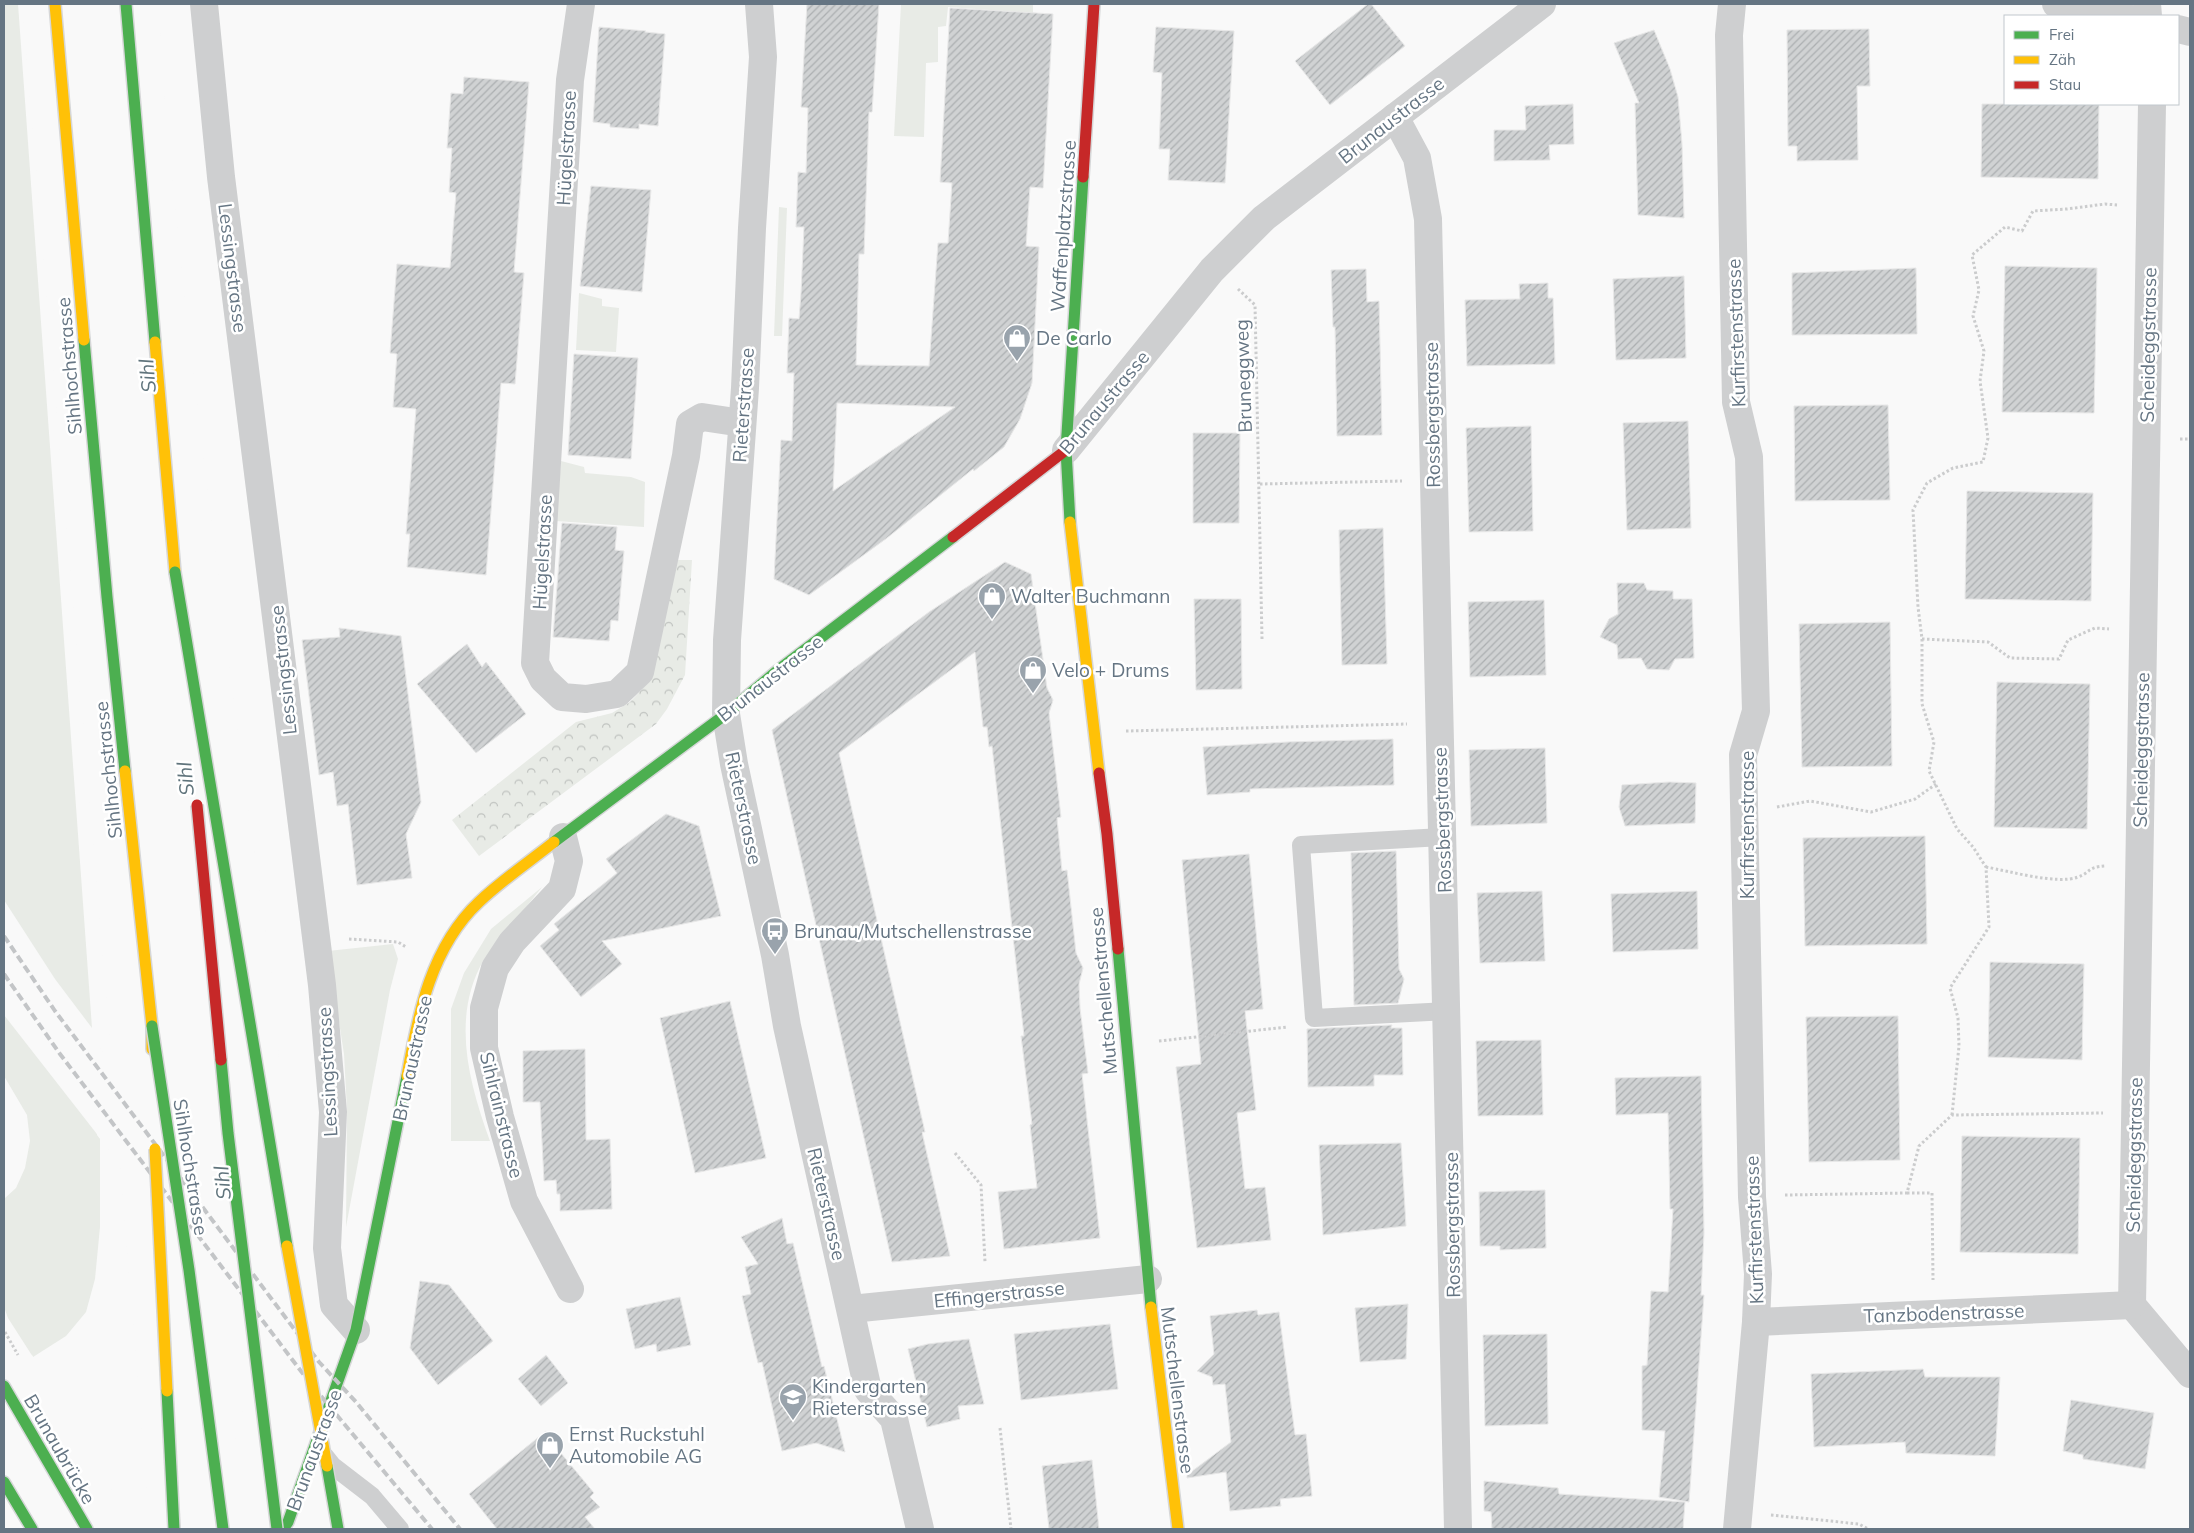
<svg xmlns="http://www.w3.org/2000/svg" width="2194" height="1533" viewBox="0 0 2194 1533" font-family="Mulish,sans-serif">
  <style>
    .green { fill: #e8ebe6 }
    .forest { fill: url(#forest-crowns) }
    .pier { fill: #f9f9f9 }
    .building { fill: url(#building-hatch); stroke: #e8e8e8; fill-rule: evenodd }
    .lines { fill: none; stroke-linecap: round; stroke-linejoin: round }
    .fast-casing { stroke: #d6d7d8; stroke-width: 14 }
    .slow-casing { stroke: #d6d7d8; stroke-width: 14 }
    .jam-casing { stroke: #d6d7d8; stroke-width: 14 }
    .path { stroke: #cbcccd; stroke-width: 3; stroke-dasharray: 2.5 2.5; stroke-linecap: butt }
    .lane { stroke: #cecfd0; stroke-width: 18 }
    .street { stroke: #cecfd0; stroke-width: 28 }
    .fast { stroke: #4caf50; stroke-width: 11 }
    .slow { stroke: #ffc107; stroke-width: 11 }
    .jam { stroke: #c62828; stroke-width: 11 }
    .rail { stroke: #c3c5c7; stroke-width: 4; stroke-dasharray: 8 4; stroke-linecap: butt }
    .fast-bridge-casing { stroke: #d5d6d6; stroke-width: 14; stroke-linecap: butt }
    .slow-bridge-casing { stroke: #d5d6d6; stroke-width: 14; stroke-linecap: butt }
    .jam-bridge-casing { stroke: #d5d6d6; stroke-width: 14; stroke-linecap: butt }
    .fast-bridge { stroke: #4caf50; stroke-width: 11 }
    .slow-bridge { stroke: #ffc107; stroke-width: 11 }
    .jam-bridge { stroke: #c62828; stroke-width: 11 }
    .labels { text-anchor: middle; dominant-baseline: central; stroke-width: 5; stroke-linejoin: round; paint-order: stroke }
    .street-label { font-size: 19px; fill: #657583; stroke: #fff }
    .poi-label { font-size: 19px; fill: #657583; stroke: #fff; text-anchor: start }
    .water-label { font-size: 20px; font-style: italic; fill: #60747c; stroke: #fff }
  </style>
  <defs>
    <pattern id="forest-crowns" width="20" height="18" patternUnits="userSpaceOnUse" patternTransform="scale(1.25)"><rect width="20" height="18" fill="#e8ebe6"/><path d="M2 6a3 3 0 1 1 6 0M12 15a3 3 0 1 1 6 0" fill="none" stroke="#c0c3c0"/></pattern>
    <pattern id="building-hatch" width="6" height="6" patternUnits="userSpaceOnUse" patternTransform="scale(1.25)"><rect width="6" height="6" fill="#d0d2d3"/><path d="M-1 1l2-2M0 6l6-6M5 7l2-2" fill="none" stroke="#acafb1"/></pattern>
  </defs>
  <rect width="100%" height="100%" fill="#f9f9f9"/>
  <g class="green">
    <path d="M4,4H18L92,1028L55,979L4,900Z"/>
    <path d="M901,4H1033V13L948,7L946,26L938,27V62L926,63L924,137L894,136Z"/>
    <path d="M779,207L787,208L782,336H774Z"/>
    <path d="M579,293L602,299V306L619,308L616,352L576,350Z"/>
    <path d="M561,461L584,467L585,473L631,477L645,482L644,527L556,521Z"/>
    <path d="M542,887L483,961C451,1018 469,1083 490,1141H451V1009L464,973L491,929Z"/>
    <path d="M393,944L398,959L390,990L346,1227L347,1110L344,1054L328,951Z"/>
    <path d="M4,1015L100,1138V1227L95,1279L86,1312L66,1336L33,1357L8,1318L4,1307V1199L16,1188L25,1168L30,1141L27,1115L4,1076Z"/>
  </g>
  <path class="forest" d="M676,560H692L685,675L667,709L656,724L479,856L452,820L576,722L612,713L630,702L644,687Z"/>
  <g class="pier">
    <path d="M22,4H158L167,128L188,331L240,749L274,993L291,1229L232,1452L175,1529H150L120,1165L97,1135L91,1037L112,1063Z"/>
    <path d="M32,1355L33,1357L135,1529H4V1388Z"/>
  </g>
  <g class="building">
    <path d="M807,4H879L872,112H869L864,254H859L856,365L929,366L938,243H948L952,183L940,182L950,8L1053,14L1043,188L1030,187L1026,246L1039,247L1032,383L1020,419L1004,447L974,471L973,469L887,538L809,595L774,579L781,440L792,441L794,373H787L789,318L799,319L801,293L804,227H796L798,172L806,173L808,108L801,107ZM837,403L955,407L833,491Z"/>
    <path d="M1368,4H1371L1405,46L1330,105L1295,61Z"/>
    <path d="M599,27L646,31L645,32L665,34L658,126L639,124V129L610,127V124L593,122Z"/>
    <path d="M1156,27L1234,31L1225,183L1168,180L1170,149H1159L1162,73L1153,72Z"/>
    <path d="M1869,29L1870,86H1857L1858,160L1797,161V146H1788L1787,30Z"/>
    <path d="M1654,30L1670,69L1678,97L1682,144L1684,218L1638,215L1635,103H1639L1614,43Z"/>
    <path d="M464,77L529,82L514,272L524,273L515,384L501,383L486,575L407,567L410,534H406L416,409L393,407L397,354L390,353L397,264L450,268L456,193L449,192L452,148H447L451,93L463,94Z"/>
    <path d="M1573,104L1574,144L1549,145L1550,160L1494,161V130H1526L1525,106Z"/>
    <path d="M1982,104H2099L2098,179L1981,177Z"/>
    <path d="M591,186L651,190L642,292L580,286Z"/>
    <path d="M2005,266L2097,268L2094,413L2002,412Z"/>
    <path d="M1916,268L1917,334L1792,335V273Z"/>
    <path d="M1366,269L1367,302L1379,301L1382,435L1337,436L1335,327H1333L1331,270Z"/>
    <path d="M1684,276L1686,358L1616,360L1613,279Z"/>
    <path d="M1548,283V298H1553L1555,364L1467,366L1465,300L1520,299L1519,284Z"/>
    <path d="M574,354L638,358L631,459L568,455Z"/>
    <path d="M1888,405L1890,500L1795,501L1794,406Z"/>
    <path d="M1688,421L1691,528L1627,530L1623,423Z"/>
    <path d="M1531,426L1533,531L1469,532L1466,428Z"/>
    <path d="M1193,433H1240L1239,523H1193Z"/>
    <path d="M1967,491L2093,493L2091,601L1965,599Z"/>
    <path d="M562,523L617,527L615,550L624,551L618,621L611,620L609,641L553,637Z"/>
    <path d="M1383,528L1387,664L1342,665L1339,530Z"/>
    <path d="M1005,562L1031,574L1047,688L1053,700L1049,713L1061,817L1057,818L1062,871L1067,870L1076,953L1083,968L1079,984L1080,1008L1088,1073L1082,1074L1100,1238L1004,1249L998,1192L1037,1188L1030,1125L1032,1124L1021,1036H1024L992,746L989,747L987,727H983L975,652L839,753L925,1132H922L950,1256L892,1262L772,730L929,612Z"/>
    <path d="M1617,583H1644L1647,590L1673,591V599H1692L1694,658L1675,659L1669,670L1647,669L1641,658L1618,659L1617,645L1600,637L1609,619L1618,614Z"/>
    <path d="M1194,599H1241L1242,689L1196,690Z"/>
    <path d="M1544,600L1546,675L1470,677L1468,602Z"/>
    <path d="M1890,622L1892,766L1802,767L1799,624Z"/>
    <path d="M339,628L401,636L421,802L406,834L412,878L357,885L348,804L337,806L333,772L319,775L302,640L340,637Z"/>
    <path d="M467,644L482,667L486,662L526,714L476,753L417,684Z"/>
    <path d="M1997,682L2090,684L2087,829L1994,827Z"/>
    <path d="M1393,739L1394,785L1250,789V792L1207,795L1203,747L1287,742Z"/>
    <path d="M1545,748L1547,823L1471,826L1469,750Z"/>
    <path d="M1669,782L1696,783L1695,823L1625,826L1619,807L1622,785Z"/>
    <path d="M666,814L699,826L721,916L602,941L622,964L581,997L540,946L559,930L554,924L617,873L606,859Z"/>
    <path d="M1925,836L1927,944L1805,946L1803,838Z"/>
    <path d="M1396,851L1399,969L1404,979L1398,1003L1354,1005L1351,853Z"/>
    <path d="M1249,854L1263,1009L1245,1011L1256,1110L1237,1113L1245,1189L1265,1187L1271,1240L1197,1248L1176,1067L1201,1064L1182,860Z"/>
    <path d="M1542,891L1545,961L1480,963L1477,893Z"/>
    <path d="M1697,891L1698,949L1613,952L1611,894Z"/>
    <path d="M1990,962L2084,964L2082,1060L1988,1057Z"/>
    <path d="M730,1001L766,1158L695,1173L660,1018Z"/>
    <path d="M1898,1016L1900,1160L1809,1162L1806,1017Z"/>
    <path d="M1392,1025L1391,1028H1402L1403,1075H1374V1086L1308,1087L1307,1029Z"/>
    <path d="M1541,1040L1543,1115L1478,1116L1476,1041Z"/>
    <path d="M585,1049L586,1140L610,1139L612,1209L560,1211V1194H557L556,1180L544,1181L540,1102H523V1051Z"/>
    <path d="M1701,1076L1704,1233L1701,1295H1704L1689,1502L1659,1497L1665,1431L1642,1430V1366L1647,1365L1651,1291L1668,1292L1673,1209H1670L1668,1113L1616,1115L1615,1078Z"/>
    <path d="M1962,1136L2080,1138L2078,1254L1960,1252Z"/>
    <path d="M1401,1143L1406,1226L1323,1235L1319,1145Z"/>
    <path d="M1545,1190L1546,1248L1500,1250V1246H1480L1479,1192Z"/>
    <path d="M782,1218L787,1244L793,1243L822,1367L824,1366L845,1452L816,1443L782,1451L762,1362L758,1363L742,1296L751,1294L745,1267L758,1264L741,1237Z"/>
    <path d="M420,1281L449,1285L493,1341L438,1385L410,1348Z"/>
    <path d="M680,1297L691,1345L657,1352L656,1344L635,1349L626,1309Z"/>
    <path d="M1408,1304L1406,1359L1360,1362L1355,1308Z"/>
    <path d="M1257,1310L1258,1315L1279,1312L1295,1435L1306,1434L1312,1496L1280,1499L1281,1506L1230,1511L1226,1472L1187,1478V1475L1231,1442L1225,1384L1213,1385L1212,1377L1197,1371L1214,1354L1210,1316Z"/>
    <path d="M1110,1324L1118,1389L1021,1400L1014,1334Z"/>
    <path d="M1547,1334L1548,1424L1485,1426L1483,1335Z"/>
    <path d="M969,1339L984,1404L958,1406L960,1419L927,1427L908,1349L928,1344Z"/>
    <path d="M546,1355L568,1383L541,1406L518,1379Z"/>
    <path d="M1923,1369L1925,1377H2000L1995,1456L1906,1453L1905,1442L1814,1447L1811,1374Z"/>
    <path d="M2071,1400L2154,1413L2145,1469L2083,1459V1455L2063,1451Z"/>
    <path d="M546,1431L555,1446L594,1493L590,1497L600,1507L585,1517L595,1529H497L469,1494Z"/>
    <path d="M1092,1460L1099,1529H1049L1042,1466Z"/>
    <path d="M1484,1481L1558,1488L1559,1494L1685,1502L1683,1529H1492L1491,1512L1484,1511Z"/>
  </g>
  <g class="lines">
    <g class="fast-casing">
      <g id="fast">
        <path d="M126,4L155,342"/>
        <path d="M84,340L107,597L125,771"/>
        <path d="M1070,522L1066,450L1083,177"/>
        <path d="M554,842L726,714L777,671L953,537"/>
        <path d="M1118,949L1151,1307"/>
        <path d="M4,1386L87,1529"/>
        <path d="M4,1482L32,1529"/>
        <path d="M283,1529L288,1522L356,1330L407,1076"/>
      </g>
    </g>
    <g class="slow-casing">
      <g id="slow">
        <path d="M55,4L84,340"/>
        <path d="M155,342L175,572"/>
        <path d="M1070,522L1099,773"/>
        <path d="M125,771L152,1026V1049"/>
        <path d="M407,1076C418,1014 431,947 479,902C502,880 529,862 554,842"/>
        <path d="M1151,1307L1178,1529"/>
      </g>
    </g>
    <g class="jam-casing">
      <g id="jam">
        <path d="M1083,177L1094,4"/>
        <path d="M953,537L1066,450"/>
        <path d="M1099,773L1107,834L1118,949"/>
      </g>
    </g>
    <g class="path">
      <path d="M1238,289L1255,305L1262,639"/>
      <path d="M2180,439H2190"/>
      <path d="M1260,484L1402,481"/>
      <path d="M1922,639L1988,642L2010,658L2059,659L2068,640L2095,628L2109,629"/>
      <path d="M1126,731L1407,724"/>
      <path d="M1777,807L1810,801L1871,812L1915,799L1936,784"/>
      <path d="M1986,867C2009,871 2057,885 2078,877C2092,872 2086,867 2106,866"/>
      <path d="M349,939L398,942L406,947"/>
      <path d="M1159,1041L1287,1027"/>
      <path d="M1952,1115L1959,1046L1958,1018L1950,988L1989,927L1986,867L1973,847L1957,829L1929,771L1934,742L1922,704V639L1918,607L1913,510L1927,483L1953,468L1983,462L1988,438L1980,381L1984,351L1973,316L1979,290L1972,255L2005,227L2022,231L2033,211L2067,209L2105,204L2117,205"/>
      <path d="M955,1153L981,1185L985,1262"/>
      <path d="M1907,1193H1932L1933,1280"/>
      <path d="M1785,1195L1907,1193L1919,1146L1952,1115L2103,1113"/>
      <path d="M5,1332L18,1355"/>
      <path d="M1000,1428L1011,1529"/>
      <path d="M1771,1515L1859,1524L1868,1529"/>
    </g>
    <g class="lane">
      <path d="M1442,837L1301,845L1314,1018L1448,1011"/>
      <path d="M325,1456L333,1466L372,1496L400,1529"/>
    </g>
    <g class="street">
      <path d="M204,4L221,177L322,985L333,1112L327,1248L334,1305L356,1330"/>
      <path d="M581,4L570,80L535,663L543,679L562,697L586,699L617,694L640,672L686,456L690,424L702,417L742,423"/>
      <path d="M759,4L763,57L752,228L745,388L727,640L726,714L734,764L775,955L787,1026L868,1390L894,1419L920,1529"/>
      <path d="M1732,4L1729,35L1736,402L1749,457L1756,711L1743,755L1752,1197L1758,1274L1756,1322L1737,1529"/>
      <path d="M2056,4L2102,11L2124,16"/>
      <path d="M2147,4L2148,16"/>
      <path d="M2178,29L2190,32"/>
      <path d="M2152,104L2132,1305L2190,1374"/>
      <path d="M1395,117L1417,158L1428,219L1458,1529"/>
      <path d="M1066,450L1212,270L1264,218L1542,4"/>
      <path d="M563,837L569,861L562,889L512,942L495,968L484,1008V1048L500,1117L524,1201L570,1289"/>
      <path d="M851,1309L1148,1279"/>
      <path d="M1756,1322L2132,1305"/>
    </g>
    <use href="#fast" class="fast"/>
    <use href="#slow" class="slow"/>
    <use href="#jam" class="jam"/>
    <g class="rail">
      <path d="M4,936L55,1011L319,1362L356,1402L460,1529"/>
      <path d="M4,974L60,1054L310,1383L432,1529"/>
    </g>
    <g class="fast-bridge-casing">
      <g id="fast-bridge">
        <path d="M175,572L287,1246"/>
        <path d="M152,1026L189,1270L223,1529"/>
        <path d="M221,1060L228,1133L277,1529"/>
        <path d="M167,1391L174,1529"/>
        <path d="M327,1466L338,1529"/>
      </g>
    </g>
    <g class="slow-bridge-casing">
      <g id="slow-bridge">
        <path d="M155,1149L167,1391"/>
        <path d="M287,1246L327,1466"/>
      </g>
    </g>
    <g class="jam-bridge-casing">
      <path id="jam-bridge" d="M197,805L221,1060"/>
    </g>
    <use href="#fast-bridge" class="fast-bridge"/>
    <use href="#slow-bridge" class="slow-bridge"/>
    <use href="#jam-bridge" class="jam-bridge"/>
  </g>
  <defs>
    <g id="shop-pin" transform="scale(1.4375)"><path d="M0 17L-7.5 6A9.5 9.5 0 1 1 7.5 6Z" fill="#99a3ac" stroke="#fff"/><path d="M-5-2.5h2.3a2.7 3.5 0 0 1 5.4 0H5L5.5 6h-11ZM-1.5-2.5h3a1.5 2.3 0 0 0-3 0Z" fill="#fff"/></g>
    <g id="bus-pin" transform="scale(1.4375)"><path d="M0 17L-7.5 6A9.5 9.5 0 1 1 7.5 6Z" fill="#99a3ac" stroke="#fff"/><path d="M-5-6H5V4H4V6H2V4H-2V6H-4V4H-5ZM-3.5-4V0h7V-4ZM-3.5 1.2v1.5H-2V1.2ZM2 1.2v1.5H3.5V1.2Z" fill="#fff"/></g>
    <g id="school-pin" transform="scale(1.4375)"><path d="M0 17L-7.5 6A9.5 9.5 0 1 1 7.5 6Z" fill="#99a3ac" stroke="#fff"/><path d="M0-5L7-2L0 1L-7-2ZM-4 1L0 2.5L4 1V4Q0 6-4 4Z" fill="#fff"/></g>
  </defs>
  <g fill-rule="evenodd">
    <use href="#shop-pin" x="1017" y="338"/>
    <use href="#shop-pin" x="992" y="596"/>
    <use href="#shop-pin" x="1033" y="670"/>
    <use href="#bus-pin" x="775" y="931"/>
    <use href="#school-pin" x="793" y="1397"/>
    <use href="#shop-pin" x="550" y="1445"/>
  </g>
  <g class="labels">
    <g class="street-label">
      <text transform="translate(1391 120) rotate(-38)">Brunaustrasse</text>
      <text transform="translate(566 148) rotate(-87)">Hügelstrasse</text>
      <text transform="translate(1063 226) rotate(-86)">Waffenplatzstrasse</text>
      <text transform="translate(233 268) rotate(83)">Lessingstrasse</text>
      <text transform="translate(1736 333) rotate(-92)">Kurfirstenstrasse</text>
      <text transform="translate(2148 345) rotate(-89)">Scheideggstrasse</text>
      <text transform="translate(69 366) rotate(-95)">Sihlhochstrasse</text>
      <text transform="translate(1243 376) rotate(-92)">Bruneggweg</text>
      <text transform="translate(1104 402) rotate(-50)">Brunaustrasse</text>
      <text transform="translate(743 405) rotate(-86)">Rieterstrasse</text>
      <text transform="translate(1432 415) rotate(-91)">Rossbergstrasse</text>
      <text transform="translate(542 552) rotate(-87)">Hügelstrasse</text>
      <text transform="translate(283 670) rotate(-96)">Lessingstrasse</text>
      <text transform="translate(770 678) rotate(-38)">Brunaustrasse</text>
      <text transform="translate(2141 750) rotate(-89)">Scheideggstrasse</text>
      <text transform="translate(108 770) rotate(-96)">Sihlhochstrasse</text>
      <text transform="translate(744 808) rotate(78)">Rieterstrasse</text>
      <text transform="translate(1442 820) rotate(-92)">Rossbergstrasse</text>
      <text transform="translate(1747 825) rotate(-90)">Kurfirstenstrasse</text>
      <text transform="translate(1103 991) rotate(-95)">Mutschellenstrasse</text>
      <text transform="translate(412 1058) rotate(-78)">Brunaustrasse</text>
      <text transform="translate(327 1072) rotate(-93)">Lessingstrasse</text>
      <text transform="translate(502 1115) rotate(76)">Sihlrainstrasse</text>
      <text transform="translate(2134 1155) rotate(-89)">Scheideggstrasse</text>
      <text transform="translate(191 1167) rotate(81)">Sihlhochstrasse</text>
      <text transform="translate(827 1204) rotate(77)">Rieterstrasse</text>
      <text transform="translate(1452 1225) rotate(-91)">Rossbergstrasse</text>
      <text transform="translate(1754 1230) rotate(-92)">Kurfirstenstrasse</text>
      <text transform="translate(999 1294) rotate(-6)">Effingerstrasse</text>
      <text transform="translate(1944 1313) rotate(-2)">Tanzbodenstrasse</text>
      <text transform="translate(1178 1390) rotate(83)">Mutschellenstrasse</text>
      <text transform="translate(60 1449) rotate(60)">Brunaubrücke</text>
      <text transform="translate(314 1450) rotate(-70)">Brunaustrasse</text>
    </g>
    <g class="poi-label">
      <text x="1036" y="338">De Carlo</text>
      <text x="1011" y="596">Walter Buchmann</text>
      <text x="1052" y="670">Velo + Drums</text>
      <text x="794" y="931">Brunau/Mutschellenstrasse</text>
      <text x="812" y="1386">Kindergarten<tspan x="812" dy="22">Rieterstrasse</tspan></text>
      <text x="569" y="1434">Ernst Ruckstuhl<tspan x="569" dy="22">Automobile AG</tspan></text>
    </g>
    <g class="water-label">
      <text transform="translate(147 376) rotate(-95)">Sihl</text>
      <text transform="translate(185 779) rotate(-95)">Sihl</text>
      <text transform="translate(222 1183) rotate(-95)">Sihl</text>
    </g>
  </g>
  <rect width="2194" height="1533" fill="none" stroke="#657583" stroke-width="10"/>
  <rect x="2004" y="15" width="175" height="90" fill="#ffffff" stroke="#c1c8cd"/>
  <rect x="2014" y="31" width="25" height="8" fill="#4caf50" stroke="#c1c8cd"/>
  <text x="2049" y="40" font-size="15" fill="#657583">Frei</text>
  <rect x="2014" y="56" width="25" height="8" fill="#ffc107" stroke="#c1c8cd"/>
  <text x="2049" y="65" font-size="15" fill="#657583">Zäh</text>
  <rect x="2014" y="81" width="25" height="8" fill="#c62828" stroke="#c1c8cd"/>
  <text x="2049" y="90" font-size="15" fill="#657583">Stau</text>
</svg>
